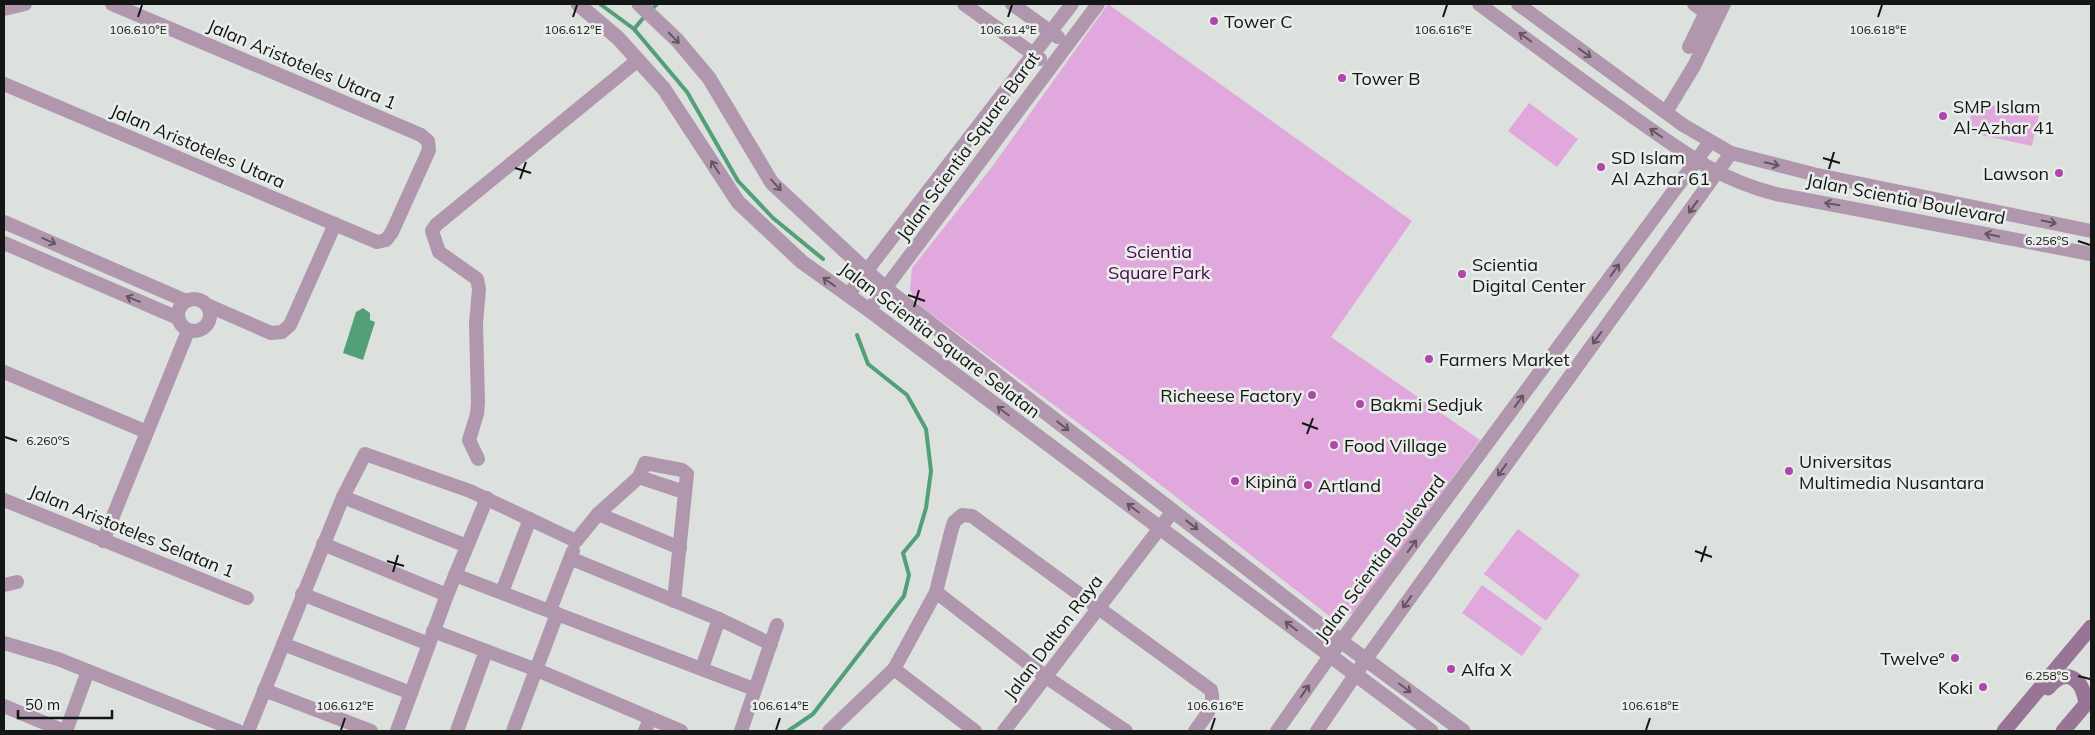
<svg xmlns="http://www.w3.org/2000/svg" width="2095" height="735" viewBox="0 0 2095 735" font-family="Mulish,sans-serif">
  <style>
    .green { fill: #e1a8dd }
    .water { fill: #529f78 }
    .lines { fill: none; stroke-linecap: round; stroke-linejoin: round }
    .stream { stroke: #529f78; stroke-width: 4 }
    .minor { stroke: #b097ae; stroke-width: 14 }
    .tertiary { stroke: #b097ae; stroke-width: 15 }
    .secondary { stroke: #987495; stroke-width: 15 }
    .oneway { stroke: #625662 }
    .ticks { fill: none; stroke: #141615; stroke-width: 2 }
    .poi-dot { fill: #ae47aa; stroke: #e9eeeb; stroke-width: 2 }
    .labels { text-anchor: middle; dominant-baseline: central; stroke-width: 5; stroke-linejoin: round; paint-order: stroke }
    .poi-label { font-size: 18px; fill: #141615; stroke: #e9eeeb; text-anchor: start }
    .street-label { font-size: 18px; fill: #141615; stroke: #e9eeeb }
    .park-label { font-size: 18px; fill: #4c064b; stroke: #e9eeeb }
    .ticks-label { font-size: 12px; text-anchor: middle; fill: #141615; stroke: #e9eeeb; stroke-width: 5; stroke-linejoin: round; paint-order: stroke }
  </style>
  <rect width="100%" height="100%" fill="#dce1de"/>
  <g class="green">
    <path d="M1108,4L1412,221L1331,337L1480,440L1354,613L1332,618L1140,469L918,304L910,290L912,268L992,167Z"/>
    <path d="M1974,101L2039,115L2032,146L1967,132Z"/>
    <path d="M1529,103L1578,139L1557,167L1508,131Z"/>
    <path d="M1518,529L1580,575L1546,621L1484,574Z"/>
    <path d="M1482,585L1542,628L1522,656L1462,613Z"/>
  </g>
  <path class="water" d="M363,308L370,313V320L375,322L363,360L343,353L356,312Z"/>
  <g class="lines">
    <g class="stream">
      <path d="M600,4L634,29L687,92L738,181L773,218L823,259"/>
      <path d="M650,11L657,4"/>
      <path d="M634,29L645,16"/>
      <path d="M788,731L813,714L904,596L909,575L903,553L918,535L926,508L931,471L926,429L907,395L868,364L857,335"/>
    </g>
    <g class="minor">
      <path d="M964,4L1040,59"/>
      <path d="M1012,4L1058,37"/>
      <path d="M1479,4C1531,42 1583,82 1636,119C1683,152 1719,180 1776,194L2091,254"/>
      <path d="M1518,4L1683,125L1731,153L1813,174L2091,231"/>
      <path d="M1694,4L1706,13"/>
      <path d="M4,9L25,4"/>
      <path d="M1689,47L1710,4"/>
      <path d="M4,84L377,242L386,240L392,232L429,150L428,141L421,135L112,4"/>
      <path d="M1666,112L1694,66L1724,4"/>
      <path d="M4,222L186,301"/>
      <path d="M4,243L178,318"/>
      <path d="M848,295L1072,4"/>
      <circle cx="194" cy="315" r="16"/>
      <path d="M207,305L271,333L282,332L290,325L335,224"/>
      <path d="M869,310L1098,4"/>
      <path d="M4,372L147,432"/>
      <path d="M478,459L469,440L477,414L478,403L476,323L479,289L477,279L439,252L432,231L436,225L638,60"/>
      <path d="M639,477L684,492"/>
      <path d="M343,497L467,546"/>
      <path d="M4,500L247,598"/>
      <path d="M598,514L680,548"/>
      <path d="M103,541L188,331"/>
      <path d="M323,544L447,595"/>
      <path d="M572,559L719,619L771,644"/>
      <path d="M455,575L754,689"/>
      <path d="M4,585L17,582"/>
      <path d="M502,592L530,519"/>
      <path d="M936,592L1046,677L1126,731"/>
      <path d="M302,594L429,644"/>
      <path d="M550,610L573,551"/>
      <path d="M433,631L537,670L681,731"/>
      <path d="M4,643L58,659L238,731"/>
      <path d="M283,644L411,693"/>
      <path d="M702,668L719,619"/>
      <path d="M894,669L975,731"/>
      <path d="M264,690L371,731"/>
      <path d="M4,706L64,731"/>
      <path d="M66,731L88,671"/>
      <path d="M248,731L343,497L365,454L470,491L576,541L598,514L639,477L645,463L682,470L687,474L674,601"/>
      <path d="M397,731L447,595L487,498"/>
      <path d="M457,731L486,651"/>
      <path d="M513,731L557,614"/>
      <path d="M645,731L650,719"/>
      <path d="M741,731L777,625"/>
      <path d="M829,731L894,669L936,592L951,532L954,522L962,515L972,516L1211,690C1216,706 1204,718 1195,731"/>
      <path d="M1004,731L1173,511"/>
      <path d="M1277,731L1330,656L1710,142"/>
      <path d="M1317,731L1366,659L1731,153"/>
    </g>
    <g class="tertiary">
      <path d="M578,4L618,38L664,89L738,202L802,262L869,310L1431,731"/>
      <path d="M639,4L677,40L709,78L772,183L886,289L1342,642L1463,731"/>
    </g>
    <g class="secondary">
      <path d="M2048,688C2067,665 2083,680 2086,704"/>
      <path d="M2004,731L2091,627"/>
      <path d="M2063,731L2091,698"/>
    </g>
  </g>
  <defs><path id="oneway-shaft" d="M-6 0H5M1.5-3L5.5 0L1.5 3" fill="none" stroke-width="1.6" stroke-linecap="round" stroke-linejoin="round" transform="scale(1.25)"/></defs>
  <g class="oneway">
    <use href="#oneway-shaft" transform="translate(1525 37) rotate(-144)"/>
    <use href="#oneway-shaft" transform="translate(674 38) rotate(46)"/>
    <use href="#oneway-shaft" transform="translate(1585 53) rotate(36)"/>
    <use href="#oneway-shaft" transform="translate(1656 133) rotate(-145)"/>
    <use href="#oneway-shaft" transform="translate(1772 164) rotate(14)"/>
    <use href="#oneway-shaft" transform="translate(715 167) rotate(-123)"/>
    <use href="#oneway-shaft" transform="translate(776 185) rotate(48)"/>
    <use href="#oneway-shaft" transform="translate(1832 204) rotate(-170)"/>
    <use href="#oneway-shaft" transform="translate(1693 207) rotate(126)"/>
    <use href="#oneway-shaft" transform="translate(2049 222) rotate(11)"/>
    <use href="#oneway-shaft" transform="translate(1992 235) rotate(-169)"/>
    <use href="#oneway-shaft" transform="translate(49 241) rotate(24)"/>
    <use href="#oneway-shaft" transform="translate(1615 270) rotate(-54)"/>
    <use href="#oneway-shaft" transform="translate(829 282) rotate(-145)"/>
    <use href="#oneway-shaft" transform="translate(133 299) rotate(-157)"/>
    <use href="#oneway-shaft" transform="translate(1597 338) rotate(126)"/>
    <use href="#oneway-shaft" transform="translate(1519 401) rotate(-54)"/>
    <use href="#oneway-shaft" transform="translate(1003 411) rotate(-143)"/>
    <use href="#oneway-shaft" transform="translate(1063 426) rotate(38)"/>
    <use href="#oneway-shaft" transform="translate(1502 470) rotate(126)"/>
    <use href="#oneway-shaft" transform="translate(1133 508) rotate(-143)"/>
    <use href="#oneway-shaft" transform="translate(1192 525) rotate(38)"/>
    <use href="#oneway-shaft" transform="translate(1412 546) rotate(-54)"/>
    <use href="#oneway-shaft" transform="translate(1407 602) rotate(126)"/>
    <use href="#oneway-shaft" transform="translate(1291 626) rotate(-143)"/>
    <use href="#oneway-shaft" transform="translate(1405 688) rotate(37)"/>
    <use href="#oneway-shaft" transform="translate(1305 691) rotate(-55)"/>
  </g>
  <path class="ticks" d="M138,17L142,5M573,17L577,5M1008,17L1012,5M1443,17L1447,5M1878,17L1882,5M1823,158L1840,163M515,168L531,173M1829,169L1834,152M520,179L526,162M2078,241L2090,245M908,295L925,301M914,307L919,290M1302,423L1318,429M1307,434L1313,418M5,437L17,441M1695,551L1712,557M387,561L404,566M1701,562L1706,546M393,572L398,555M2078,676L2090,679M341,730L345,718M776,730L780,718M1211,730L1215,718M1646,730L1650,718"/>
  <g class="poi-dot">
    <circle cx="1214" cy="21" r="5"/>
    <circle cx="1342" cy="78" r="5"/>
    <circle cx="1943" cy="116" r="5"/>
    <circle cx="1601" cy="167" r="5"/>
    <circle cx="2059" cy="173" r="5"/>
    <circle cx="1462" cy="274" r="5"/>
    <circle cx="1429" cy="359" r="5"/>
    <circle cx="1312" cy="395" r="5"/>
    <circle cx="1360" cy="404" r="5"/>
    <circle cx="1334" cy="445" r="5"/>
    <circle cx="1789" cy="471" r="5"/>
    <circle cx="1235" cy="481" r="5"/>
    <circle cx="1308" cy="485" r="5"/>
    <circle cx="1955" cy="658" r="5"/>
    <circle cx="1451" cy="669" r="5"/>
    <circle cx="1983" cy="687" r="5"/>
  </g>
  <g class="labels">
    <g class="poi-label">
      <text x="1224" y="21">Tower C</text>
      <text x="1352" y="78">Tower B</text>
      <text x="1953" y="106">SMP Islam<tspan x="1953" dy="21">Al-Azhar 41</tspan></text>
      <text x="1611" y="157">SD Islam<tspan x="1611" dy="21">Al Azhar 61</tspan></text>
      <text x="2049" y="173" text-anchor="end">Lawson</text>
      <text x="1472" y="264">Scientia<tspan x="1472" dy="21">Digital Center</tspan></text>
      <text x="1439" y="359">Farmers Market</text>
      <text x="1302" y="395" text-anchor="end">Richeese Factory</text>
      <text x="1370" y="404">Bakmi Sedjuk</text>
      <text x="1344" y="445">Food Village</text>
      <text x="1799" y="461">Universitas<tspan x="1799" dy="21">Multimedia Nusantara</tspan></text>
      <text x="1245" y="481">Kipinä</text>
      <text x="1318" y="485">Artland</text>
      <text x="1945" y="658" text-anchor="end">Twelve°</text>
      <text x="1461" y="669">Alfa X</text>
      <text x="1973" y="687" text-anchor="end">Koki</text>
    </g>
    <g class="street-label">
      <text transform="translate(302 64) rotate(23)">Jalan Aristoteles Utara 1</text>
      <text transform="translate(198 146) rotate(23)">Jalan Aristoteles Utara</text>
      <text transform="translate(968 146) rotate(-54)">Jalan Scientia Square Barat</text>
      <text transform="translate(1906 199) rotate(11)">Jalan Scientia Boulevard</text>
      <text transform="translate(940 340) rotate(37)">Jalan Scientia Square Selatan</text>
      <text transform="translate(132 531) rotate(22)">Jalan Aristoteles Selatan 1</text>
      <text transform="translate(1380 558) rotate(-53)">Jalan Scientia Boulevard</text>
      <text transform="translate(1053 637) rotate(-53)">Jalan Dalton Raya</text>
    </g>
    <g class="park-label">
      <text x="1159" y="251">Scientia<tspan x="1159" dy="21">Square Park</tspan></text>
    </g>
  </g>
  <g class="ticks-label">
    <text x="138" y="34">106.610°E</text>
    <text x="573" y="34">106.612°E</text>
    <text x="1008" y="34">106.614°E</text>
    <text x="1443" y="34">106.616°E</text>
    <text x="1878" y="34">106.618°E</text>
    <text x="2047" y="245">6.256°S</text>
    <text x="48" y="445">6.260°S</text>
    <text x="2047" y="680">6.258°S</text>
    <text x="345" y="710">106.612°E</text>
    <text x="780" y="710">106.614°E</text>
    <text x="1215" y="710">106.616°E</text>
    <text x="1650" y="710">106.618°E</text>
  </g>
  <rect width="2095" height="735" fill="none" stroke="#141615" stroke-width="10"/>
  <path d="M18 710v8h94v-8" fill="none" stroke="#141615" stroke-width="2.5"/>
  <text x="25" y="710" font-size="15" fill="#141615" stroke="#e9eeeb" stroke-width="4" paint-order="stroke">50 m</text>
</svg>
